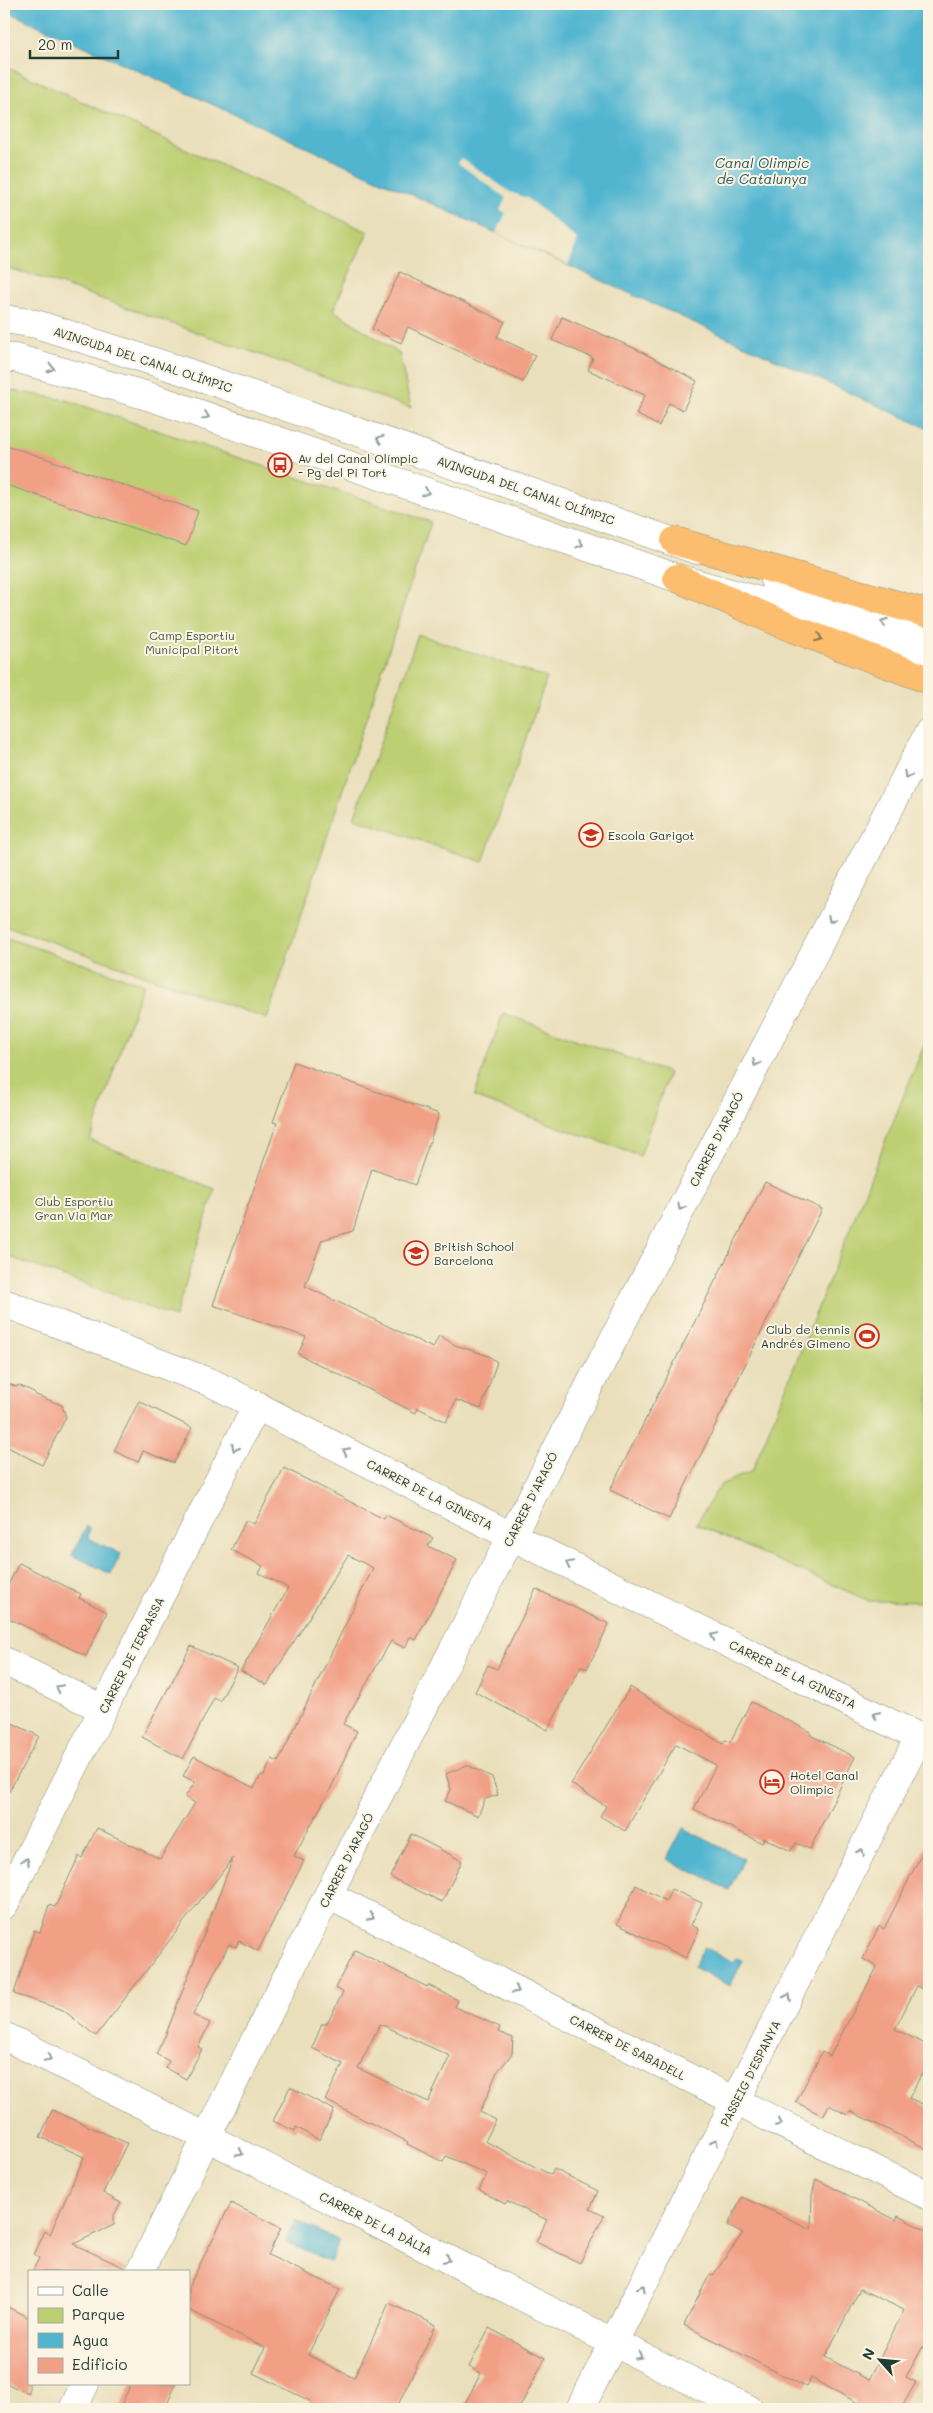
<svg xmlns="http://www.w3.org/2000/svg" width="933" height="2413" viewBox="0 0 933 2413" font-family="Mali,sans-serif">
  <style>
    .green { fill: #bdcf72; stroke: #6e8653 }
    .water { fill: #51b5d0; stroke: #387982 }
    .pier { fill: #eadfbb }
    .building { fill: #f19f85; fill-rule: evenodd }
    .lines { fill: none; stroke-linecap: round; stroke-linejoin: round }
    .minor-casing { stroke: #848e78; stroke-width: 29 }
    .highway-casing { stroke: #848e78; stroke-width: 29 }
    .minor { stroke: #fff; stroke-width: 28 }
    .highway { stroke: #fcbd6e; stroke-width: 28 }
    .oneway { stroke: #8f9e9a }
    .oneway2 { stroke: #82774e }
    .labels { text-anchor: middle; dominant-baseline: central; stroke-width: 4; stroke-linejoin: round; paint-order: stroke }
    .street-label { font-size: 12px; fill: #1f3d34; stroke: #fcf5e5 }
    .poi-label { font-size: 12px; fill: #1f3d34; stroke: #fcf5e5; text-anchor: start }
    .park-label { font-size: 12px; fill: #3f5a40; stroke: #fcf5e5 }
    .water-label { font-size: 14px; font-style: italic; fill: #2c5b5b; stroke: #fcf5e5 }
  </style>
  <rect width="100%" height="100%" fill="#fcf5e5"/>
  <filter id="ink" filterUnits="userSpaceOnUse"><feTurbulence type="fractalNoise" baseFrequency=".02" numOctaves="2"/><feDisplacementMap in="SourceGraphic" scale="10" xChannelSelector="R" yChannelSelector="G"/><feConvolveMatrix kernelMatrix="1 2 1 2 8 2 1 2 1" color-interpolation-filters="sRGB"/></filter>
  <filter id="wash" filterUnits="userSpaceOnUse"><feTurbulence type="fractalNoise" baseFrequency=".0096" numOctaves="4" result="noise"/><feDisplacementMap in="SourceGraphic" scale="20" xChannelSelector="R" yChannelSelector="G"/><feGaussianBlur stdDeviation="1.12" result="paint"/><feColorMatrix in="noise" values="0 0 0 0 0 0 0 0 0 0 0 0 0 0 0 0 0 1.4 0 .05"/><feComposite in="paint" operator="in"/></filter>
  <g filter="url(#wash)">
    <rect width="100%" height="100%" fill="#eadfbb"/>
    <g class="green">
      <path d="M4,66L368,232L333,310L399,353L411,408L51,281L4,267Z"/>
      <path d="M4,389L66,400L431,522L267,1019L4,925Z"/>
      <path d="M418,634L547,678L483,862L354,818Z"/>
      <path d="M4,937L143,984L90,1140L215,1189L175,1317L4,1255Z"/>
      <path d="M503,1013L669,1073L640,1156L474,1097Z"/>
      <path d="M929,1033V1602L869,1601L696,1524L720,1485L752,1471Z"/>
    </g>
    <g class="water">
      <path d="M4,4H929V429L4,10Z"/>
      <path d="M87,1526L90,1528L88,1538L121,1554L111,1574L72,1555Z"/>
      <path d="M683,1828L744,1859L729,1890L667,1859Z"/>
      <path d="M704,1947L734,1962L737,1958L743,1960L730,1986L694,1967Z"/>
      <path d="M295,2220L339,2241L330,2262L286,2241Z"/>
    </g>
    <path class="pier" d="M461,158L510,192L527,198L578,240L568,265L496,233L506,213L500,210L506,198L458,163Z"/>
    <g id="blocks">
      <g class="building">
        <path d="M400,272L505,322L497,337L535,355L523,382L408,327L401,343L372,329Z"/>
        <path d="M562,317L636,349L697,381L683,410L669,403L659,426L636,414L645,395L588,370L593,358L552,340Z"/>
        <path d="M4,446L24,451L198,511L186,546L4,484Z"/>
        <path d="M294,1062L439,1114L415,1185L372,1169L353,1231L322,1240L305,1286L433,1348L439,1335L455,1345L489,1356L497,1362L481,1409L456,1400L446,1422L418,1408L416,1413L298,1354L306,1337L213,1305L277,1123L273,1122Z"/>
        <path d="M765,1182L822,1209L669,1519L610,1490Z"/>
        <path d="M4,1382L17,1387L18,1385L34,1392L36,1395L62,1405L66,1417L42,1465L4,1445Z"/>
        <path d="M139,1401L192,1428L174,1463L143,1451L138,1462L114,1451Z"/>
        <path d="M284,1468L384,1519L386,1515L433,1538L428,1546L457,1560L416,1640L410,1637L405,1648L391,1641L343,1724L357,1731L331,1788L294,1856L304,1861L258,1951L239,1941L236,1947L229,1944L193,2015L210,2023L198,2047L202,2049L186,2079L165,2068L169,2061L156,2054L166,2034L233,1858L96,2036L63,2010L14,1994L34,1930L40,1932L49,1905L55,1907L79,1856L82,1858L97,1828L160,1859L195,1803L185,1797L195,1782L183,1776L194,1756L254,1788L261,1775L264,1776L272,1759L278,1762L373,1568L348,1555L267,1685L241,1671L288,1588L259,1573L263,1566L231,1550L246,1520L254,1524Z"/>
        <path d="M19,1563L81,1594L79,1598L107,1612L86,1656L4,1616V1593Z"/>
        <path d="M536,1589L609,1624L587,1669L581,1666L548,1730L475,1692L488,1665L497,1669Z"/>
        <path d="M191,1646L238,1668L220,1701L214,1698L183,1759L142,1737Z"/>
        <path d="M630,1687L723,1744L725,1740L730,1742L751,1702L811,1732L810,1735L855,1757L810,1849L796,1843L791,1851L764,1838L762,1843L694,1809L716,1765L676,1744L625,1831L600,1816L606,1806L571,1784Z"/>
        <path d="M4,1719L39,1736L4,1801Z"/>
        <path d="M467,1765L492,1777L498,1795L485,1799L478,1816L445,1801L451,1790L446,1774Z"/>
        <path d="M411,1834L462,1861L442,1902L390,1877Z"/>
        <path d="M929,1839V1993L917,1986L895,2029L929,2046V2060L909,2098L929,2107V2150L850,2111L847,2115L829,2105L823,2116L796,2102L822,2052L830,2056L877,1967L863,1959L879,1926L884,1929Z"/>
        <path d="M636,1885L666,1901L671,1889L702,1903L691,1925L699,1929L686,1958L617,1924Z"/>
        <path d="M355,1950L427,1987L428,1985L458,2000L455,2007L500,2027L498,2032L513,2038L512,2054L497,2072L480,2112L496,2120L485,2141L551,2175L554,2169L598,2191L590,2209L604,2216L580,2263L536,2242L547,2220L507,2201L505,2204L479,2190L487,2174L446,2156L443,2162L407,2144L408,2142L325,2100L343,2064L312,2048L322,2024H327L343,1992L335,1988ZM380,2024L450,2056L428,2102L358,2068Z"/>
        <path d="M290,2087L334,2110L319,2140L296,2127L295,2131L273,2121Z"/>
        <path d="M52,2110L127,2143L103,2193L121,2203L114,2215V2225L73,2244L125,2268V2272H32L39,2258L34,2255L45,2231L50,2234L84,2157L40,2137Z"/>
        <path d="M816,2179L896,2220L898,2216L929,2232V2336L906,2377L916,2382L901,2409H852L856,2402L811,2378L806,2387L684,2325L710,2274L713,2275L743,2233L728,2225L742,2197L811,2229L812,2195ZM860,2289L904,2310L869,2380L825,2357Z"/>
        <path d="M231,2203L281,2228L268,2255L340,2289L308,2355L354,2378L389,2303L436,2325L396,2409H308L312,2402L253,2373L265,2348L189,2310V2286Z"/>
        <path d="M4,2305L29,2318V2394L4,2382Z"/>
        <path d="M489,2328L545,2358L519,2409H462L481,2373L469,2367Z"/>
        <path d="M131,2384H176L165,2409H119Z"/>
      </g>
    </g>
  </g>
  <g filter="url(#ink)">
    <use href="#blocks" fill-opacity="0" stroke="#848e78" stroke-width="1"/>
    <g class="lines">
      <g class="minor-casing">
        <g id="minor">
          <path d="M4,319L36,324L183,371L697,550"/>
          <path d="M4,358H15L151,397L677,578L795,611L929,659"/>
          <path d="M774,580L929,639"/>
          <path d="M4,1303L214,1384L511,1536L929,1742"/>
          <path d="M4,1661L103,1709"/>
          <path d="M328,1895L735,2101L929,2196"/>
          <path d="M4,1905L257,1405"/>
          <path d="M4,2036C253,2158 499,2288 749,2409"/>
          <path d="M140,2272C394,1754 664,1244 929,732"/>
          <path d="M73,2409L85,2384"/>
          <path d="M580,2409L919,1737"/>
        </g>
      </g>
      <g class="highway-casing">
        <g id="highway">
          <path d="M675,541L929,614"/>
          <path d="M677,578L794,629L929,680"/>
        </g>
      </g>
      <use href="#minor" class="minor"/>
      <use href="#highway" class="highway"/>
    </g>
    <defs><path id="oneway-chevron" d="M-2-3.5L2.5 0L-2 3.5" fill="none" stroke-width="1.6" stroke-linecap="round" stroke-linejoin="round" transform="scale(1.25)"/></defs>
    <g class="oneway">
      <use href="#oneway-chevron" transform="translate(51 368) rotate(16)"/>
      <use href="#oneway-chevron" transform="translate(206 416) rotate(19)"/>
      <use href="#oneway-chevron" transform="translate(380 439) rotate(-161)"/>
      <use href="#oneway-chevron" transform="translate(426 492) rotate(19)"/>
      <use href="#oneway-chevron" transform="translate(580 544) rotate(19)"/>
      <use href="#oneway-chevron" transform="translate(884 622) rotate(-160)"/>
      <use href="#oneway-chevron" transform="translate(907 775) rotate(118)"/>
      <use href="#oneway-chevron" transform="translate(831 919) rotate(118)"/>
      <use href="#oneway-chevron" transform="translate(756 1063) rotate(118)"/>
      <use href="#oneway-chevron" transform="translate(681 1207) rotate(117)"/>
      <use href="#oneway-chevron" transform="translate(235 1448) rotate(117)"/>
      <use href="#oneway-chevron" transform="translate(346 1451) rotate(-153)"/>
      <use href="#oneway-chevron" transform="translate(569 1564) rotate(-154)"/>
      <use href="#oneway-chevron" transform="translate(714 1636) rotate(-154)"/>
      <use href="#oneway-chevron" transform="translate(59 1688) rotate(-154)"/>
      <use href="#oneway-chevron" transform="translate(876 1715) rotate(-154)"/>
      <use href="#oneway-chevron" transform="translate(861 1852) rotate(-63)"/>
      <use href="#oneway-chevron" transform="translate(26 1861) rotate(-63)"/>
      <use href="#oneway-chevron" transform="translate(371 1917) rotate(27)"/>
      <use href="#oneway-chevron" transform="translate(516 1990) rotate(27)"/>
      <use href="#oneway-chevron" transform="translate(788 1997) rotate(-63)"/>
      <use href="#oneway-chevron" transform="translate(48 2058) rotate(26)"/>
      <use href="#oneway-chevron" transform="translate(779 2123) rotate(26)"/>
      <use href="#oneway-chevron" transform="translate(715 2142) rotate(-63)"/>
      <use href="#oneway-chevron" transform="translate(240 2153) rotate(27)"/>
      <use href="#oneway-chevron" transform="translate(447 2259) rotate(27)"/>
      <use href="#oneway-chevron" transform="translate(642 2288) rotate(-63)"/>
      <use href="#oneway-chevron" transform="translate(639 2356) rotate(26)"/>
    </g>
    <use class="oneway2" href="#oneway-chevron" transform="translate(819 638) rotate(21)"/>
  </g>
  <defs>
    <g id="bus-ring" transform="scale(1.25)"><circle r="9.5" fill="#fcf5e5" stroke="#c8321e" stroke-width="1.5"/><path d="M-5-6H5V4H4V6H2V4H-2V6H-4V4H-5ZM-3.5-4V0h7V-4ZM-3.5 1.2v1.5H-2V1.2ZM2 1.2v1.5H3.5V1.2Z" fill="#c8321e"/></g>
    <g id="school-ring" transform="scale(1.25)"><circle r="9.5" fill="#fcf5e5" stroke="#c8321e" stroke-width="1.5"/><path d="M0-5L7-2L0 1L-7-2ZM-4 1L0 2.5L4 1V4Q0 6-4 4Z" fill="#c8321e"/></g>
    <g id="stadium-ring" transform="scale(1.25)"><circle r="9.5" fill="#fcf5e5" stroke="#c8321e" stroke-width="1.5"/><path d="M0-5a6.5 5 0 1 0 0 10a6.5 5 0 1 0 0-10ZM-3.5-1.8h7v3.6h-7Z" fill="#c8321e"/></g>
    <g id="hotel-ring" transform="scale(1.25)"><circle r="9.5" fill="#fcf5e5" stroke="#c8321e" stroke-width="1.5"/><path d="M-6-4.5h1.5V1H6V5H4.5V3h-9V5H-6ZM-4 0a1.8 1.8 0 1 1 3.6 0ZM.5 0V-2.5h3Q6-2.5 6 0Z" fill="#c8321e"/></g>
  </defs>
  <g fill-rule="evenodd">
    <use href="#bus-ring" x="280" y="465"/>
    <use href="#school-ring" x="591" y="835"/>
    <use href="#school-ring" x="416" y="1253"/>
    <use href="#stadium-ring" x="867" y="1336"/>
    <use href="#hotel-ring" x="772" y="1782"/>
  </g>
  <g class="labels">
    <g class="street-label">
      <text transform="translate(143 359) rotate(18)">AVINGUDA DEL CANAL OLÍMPIC</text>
      <text transform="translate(526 490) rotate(19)">AVINGUDA DEL CANAL OLÍMPIC</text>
      <text transform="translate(716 1139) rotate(-63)">CARRER D'ARAGÓ</text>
      <text transform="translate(430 1494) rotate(27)">CARRER DE LA GINESTA</text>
      <text transform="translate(530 1499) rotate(-63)">CARRER D'ARAGÓ</text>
      <text transform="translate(131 1655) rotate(-63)">CARRER DE TERRASSA</text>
      <text transform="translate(793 1674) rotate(26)">CARRER DE LA GINESTA</text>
      <text transform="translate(346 1860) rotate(-63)">CARRER D'ARAGÓ</text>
      <text transform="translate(628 2047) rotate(27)">CARRER DE SABADELL</text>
      <text transform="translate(750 2073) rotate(-63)">PASSEIG D'ESPANYA</text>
      <text transform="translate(376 2223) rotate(27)">CARRER DE LA DÀLIA</text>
    </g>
    <g class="poi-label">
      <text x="298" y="458">Av del Canal Olímpic<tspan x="298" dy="14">- Pg del Pi Tort</tspan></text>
      <text x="608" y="835">Escola Garigot</text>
      <text x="434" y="1246">British School<tspan x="434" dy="14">Barcelona</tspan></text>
      <text x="850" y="1329" text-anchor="end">Club de tennis<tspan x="850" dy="14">Andrés Gimeno</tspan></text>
      <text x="790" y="1775">Hotel Canal<tspan x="790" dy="14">Olimpic</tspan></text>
    </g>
    <g class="park-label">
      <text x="192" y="635">Camp Esportiu<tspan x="192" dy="14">Municipal Pitort</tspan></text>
      <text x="74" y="1201">Club Esportiu<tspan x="74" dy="14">Gran Via Mar</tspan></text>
    </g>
    <g class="water-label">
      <text x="762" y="162">Canal Olimpic<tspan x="762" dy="16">de Catalunya</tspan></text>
    </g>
  </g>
  <rect width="933" height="2413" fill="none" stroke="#fcf5e5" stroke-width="20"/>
  <rect x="28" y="2270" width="162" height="115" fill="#fcf5e5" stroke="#a4ab9e"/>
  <rect x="38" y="2287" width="25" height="8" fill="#ffffff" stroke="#a4ab9e"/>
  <text x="72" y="2296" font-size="15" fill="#1f3d34">Calle</text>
  <rect x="38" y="2308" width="25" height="15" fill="#bdcf72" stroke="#a4ab9e"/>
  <text x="72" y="2320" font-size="15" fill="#1f3d34">Parque</text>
  <rect x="38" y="2333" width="25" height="15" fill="#51b5d0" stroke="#a4ab9e"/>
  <text x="72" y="2346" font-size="15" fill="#1f3d34">Agua</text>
  <rect x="38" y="2358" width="25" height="15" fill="#f19f85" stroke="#a4ab9e"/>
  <text x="72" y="2370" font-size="15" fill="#1f3d34">Edificio</text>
  <g transform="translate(880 2360) rotate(297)" stroke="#fcf5e5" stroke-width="4" paint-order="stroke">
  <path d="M0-4L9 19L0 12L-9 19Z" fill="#1f3d34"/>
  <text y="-8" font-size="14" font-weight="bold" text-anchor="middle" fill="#1f3d34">N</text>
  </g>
  <path d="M30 50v8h88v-8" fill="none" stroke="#1f3d34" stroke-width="2.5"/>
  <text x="38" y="50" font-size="15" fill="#1f3d34" stroke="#fcf5e5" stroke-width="4" paint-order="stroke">20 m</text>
</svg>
